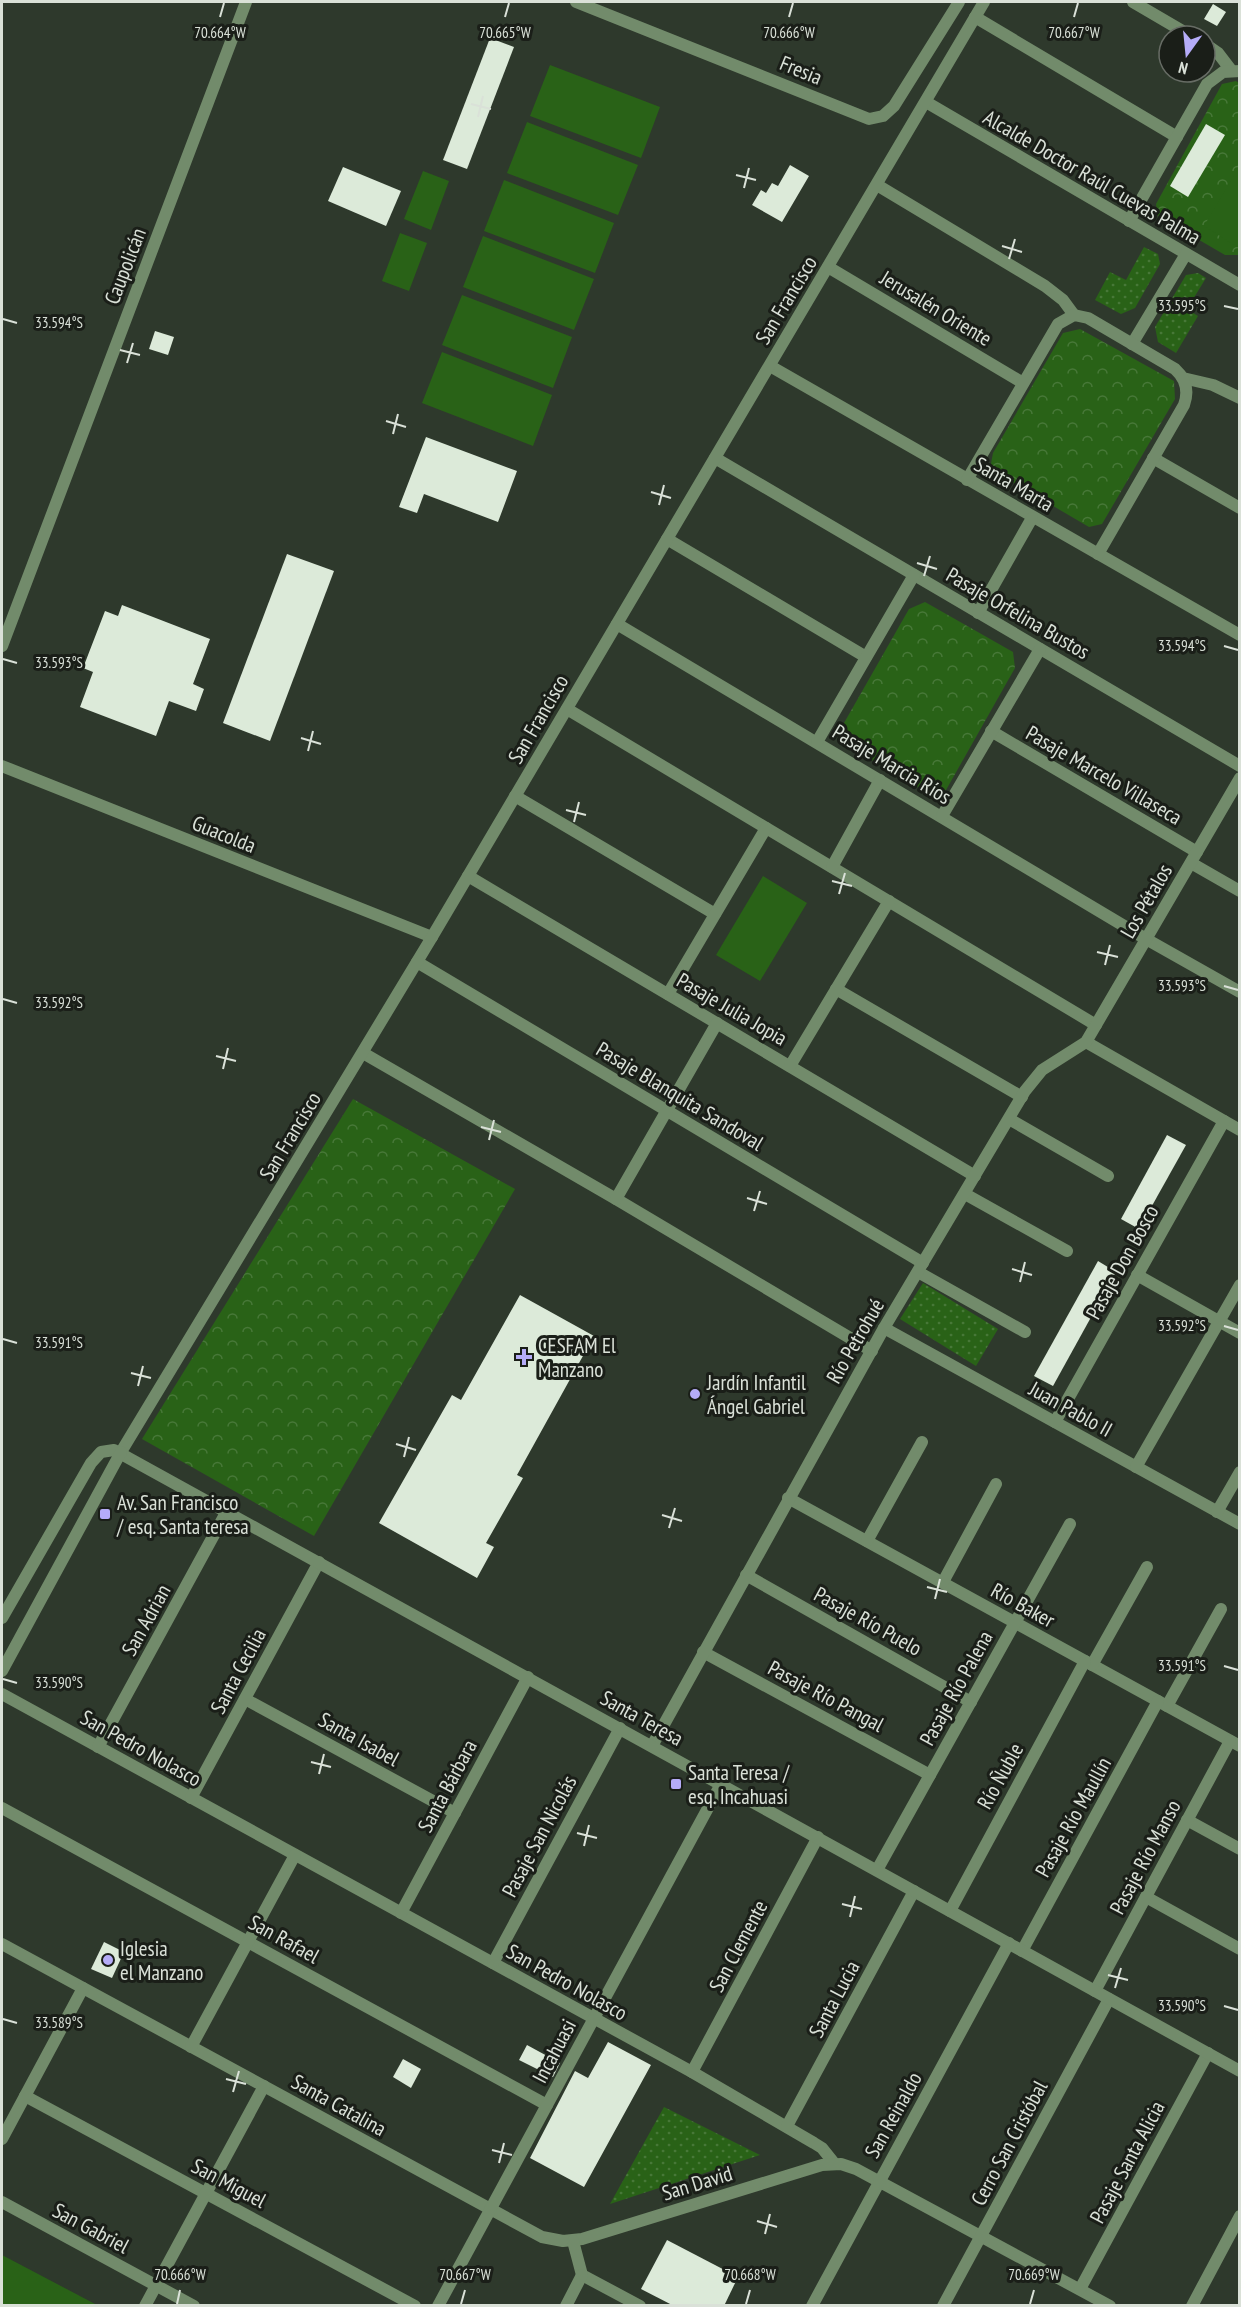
<svg xmlns="http://www.w3.org/2000/svg" width="1241" height="2307" viewBox="0 0 1241 2307" font-family="'PT Sans Narrow',sans-serif">
  <style>
    .grass { fill: url(#grass-dots) }
    .park { fill: url(#park-crowns) }
    .garden { fill: #296217 }
    .building { fill: #dcead9 }
    .lines { fill: none; stroke-linecap: round; stroke-linejoin: round }
    .minor { stroke: #728b6b; stroke-width: 12 }
    .tertiary { stroke: #728b6b; stroke-width: 12 }
    .ticks { fill: none; stroke: #dae1d8; stroke-width: 2 }
    .poi-dot { fill: #b5acf8; stroke: #1a1e18; stroke-width: 2 }
    .labels { text-anchor: middle; dominant-baseline: central; stroke-width: 6; stroke-linejoin: round; paint-order: stroke }
    .street-label { font-size: 21px; fill: #dae1d8; stroke: #1a1e18 }
    .poi-label { font-size: 21px; fill: #dae1d8; stroke: #1a1e18; text-anchor: start }
    .ticks-label { font-size: 15px; text-anchor: middle; fill: #dae1d8; stroke: #1a1e18; stroke-width: 6; stroke-linejoin: round; paint-order: stroke }
  </style>
  <defs>
    <pattern id="grass-dots" width="8" height="8" patternUnits="userSpaceOnUse" patternTransform="scale(1.5)"><rect width="8" height="8" fill="#296217"/><path d="M2 2h.1M6 6h.1" fill="none" stroke="#477838" stroke-width="1.8" stroke-linecap="round"/></pattern>
    <pattern id="park-crowns" width="20" height="18" patternUnits="userSpaceOnUse" patternTransform="scale(1.5)"><rect width="20" height="18" fill="#296217"/><path d="M2 6a3 3 0 1 1 6 0M12 15a3 3 0 1 1 6 0" fill="none" stroke="#477838"/></pattern>
  </defs>
  <rect width="100%" height="100%" fill="#2e392c"/>
  <g class="grass">
    <path d="M1144,247L1158,254L1160,264L1135,308L1121,314L1095,300L1110,272L1126,280Z"/>
    <path d="M1198,273L1206,278L1187,309L1198,316L1176,353L1158,342L1155,327L1186,275Z"/>
    <path d="M923,1283L998,1329L976,1366L900,1319Z"/>
    <path d="M664,2107L760,2155L610,2204Z"/>
  </g>
  <g class="park">
    <path d="M1236,81L1239,83V255H1225L1158,216L1156,204L1222,84Z"/>
    <path d="M1080,329L1174,381L1175,399L1102,524L1089,527L990,469L993,453L1063,333Z"/>
    <path d="M925,602L1013,652L1015,668L946,790L929,794L843,743L844,723L909,609Z"/>
    <path d="M353,1099L515,1189L314,1536L142,1439Z"/>
  </g>
  <g class="garden">
    <path d="M550,65L660,107L641,158L530,116Z"/>
    <path d="M527,122L638,165L618,215L507,173Z"/>
    <path d="M1239,167V248L1204,226Z"/>
    <path d="M423,171L449,181L431,230L404,219Z"/>
    <path d="M504,180L614,223L595,273L484,231Z"/>
    <path d="M400,233L427,243L409,291L382,281Z"/>
    <path d="M483,236L594,279L574,330L463,287Z"/>
    <path d="M462,295L572,337L553,388L442,345Z"/>
    <path d="M442,352L552,395L533,446L422,403Z"/>
    <path d="M763,876L807,903L760,981L716,955Z"/>
    <path d="M2,2255L97,2305H2Z"/>
  </g>
  <g class="building">
    <path d="M1213,4L1226,12L1217,26L1204,19Z"/>
    <path d="M490,38L514,47L467,169L443,160Z"/>
    <path d="M1206,124L1225,135L1188,197L1170,186Z"/>
    <path d="M790,165L809,176L782,222L752,205L761,190L766,193L772,183L778,186Z"/>
    <path d="M343,167L401,191L386,226L328,201Z"/>
    <path d="M155,331L174,337L168,355L149,349Z"/>
    <path d="M426,437L517,471L498,522L424,494L417,513L399,507Z"/>
    <path d="M287,554L334,571L270,741L223,723Z"/>
    <path d="M122,605L210,639L193,684L204,689L196,711L169,701L156,736L80,707L93,672L83,668L105,611L118,616Z"/>
    <path d="M1167,1135L1186,1145L1139,1229L1121,1219Z"/>
    <path d="M1098,1261L1116,1272L1053,1386L1034,1376Z"/>
    <path d="M520,1295L594,1336L517,1475L523,1478L486,1543L494,1547L477,1578L379,1523L452,1395L461,1400Z"/>
    <path d="M104,1942L124,1952L112,1978L91,1969Z"/>
    <path d="M608,2042L651,2065L584,2187L530,2158L575,2071L588,2078Z"/>
    <path d="M527,2045L560,2063L553,2077L519,2060Z"/>
    <path d="M403,2059L421,2069L411,2088L393,2077Z"/>
    <path d="M667,2240L738,2277L724,2306H674L641,2289Z"/>
  </g>
  <g class="lines">
    <g class="minor">
      <path d="M576,2L869,119L883,116L894,106L959,2"/>
      <path d="M1133,2L1191,36"/>
      <path d="M975,17L1177,137"/>
      <path d="M1205,44L1218,53L1231,70"/>
      <path d="M926,102L1240,285"/>
      <path d="M877,185L1045,286L1063,300L1074,315"/>
      <path d="M1129,221L1207,84L1223,72L1240,71"/>
      <path d="M828,267L1023,383"/>
      <path d="M1132,344L1186,254"/>
      <path d="M770,366L1240,635"/>
      <path d="M1183,378L1213,385L1240,398"/>
      <path d="M715,458L1240,766"/>
      <path d="M1153,458L1240,508"/>
      <path d="M967,480L1058,324L1074,315L1088,318L1175,369C1186,379 1189,391 1184,405L1098,554"/>
      <path d="M667,539L866,657"/>
      <path d="M978,613L1032,518"/>
      <path d="M617,624L1146,939L1240,992"/>
      <path d="M2,646L246,2"/>
      <path d="M567,709L1096,1025"/>
      <path d="M991,731L1197,852"/>
      <path d="M817,742L914,575"/>
      <path d="M2,766L432,937"/>
      <path d="M515,796L715,914"/>
      <path d="M942,816L1040,649"/>
      <path d="M1191,863L1240,891"/>
      <path d="M832,867L880,780"/>
      <path d="M468,876L975,1176"/>
      <path d="M417,962L923,1263"/>
      <path d="M836,989L1022,1097"/>
      <path d="M668,994L766,828"/>
      <path d="M1086,1042L1240,1130"/>
      <path d="M363,1053L616,1199L872,1351"/>
      <path d="M790,1066L889,901"/>
      <path d="M1009,1119L1108,1176"/>
      <path d="M965,1194L1067,1251"/>
      <path d="M616,1199L717,1023"/>
      <path d="M918,1272L1025,1332"/>
      <path d="M1137,1275L1240,1333"/>
      <path d="M884,1328L1240,1524"/>
      <path d="M1055,1422L1224,1121"/>
      <path d="M121,1452L432,937L984,2"/>
      <path d="M1136,1467L1240,1285"/>
      <path d="M788,1498L1240,1746"/>
      <path d="M1217,1512L1240,1472"/>
      <path d="M867,1541L922,1442"/>
      <path d="M746,1575L971,1702"/>
      <path d="M943,1582L996,1484"/>
      <path d="M703,1652L930,1775"/>
      <path d="M1092,1665L1147,1567"/>
      <path d="M2,1694L692,2072L814,2143L822,2148L834,2163"/>
      <path d="M245,1699L455,1813"/>
      <path d="M1167,1706L1221,1609"/>
      <path d="M652,1746L884,1328L1025,1091L1042,1070L1086,1042L1240,778"/>
      <path d="M98,1747L227,1511"/>
      <path d="M191,1798L319,1562"/>
      <path d="M2,1808L547,2105"/>
      <path d="M1187,1820L1240,1849"/>
      <path d="M877,1870L1070,1524"/>
      <path d="M1146,1897L1240,1949"/>
      <path d="M950,1911L1085,1661"/>
      <path d="M401,1913L528,1677"/>
      <path d="M2,1944L542,2237L563,2241L582,2239L822,2165L841,2164L856,2169L1110,2306"/>
      <path d="M1022,1951L1158,1701"/>
      <path d="M493,1963L620,1728"/>
      <path d="M1095,1991L1230,1741"/>
      <path d="M191,2047L295,1855"/>
      <path d="M692,2072L818,1837"/>
      <path d="M25,2096L415,2306"/>
      <path d="M787,2126L914,1891"/>
      <path d="M2,2139L83,1988"/>
      <path d="M2,2202L194,2306"/>
      <path d="M573,2241L582,2275L640,2306"/>
      <path d="M1080,2289L1208,2053"/>
      <path d="M145,2306L264,2086"/>
      <path d="M438,2306L721,1784"/>
      <path d="M566,2306L582,2275"/>
      <path d="M812,2306L1009,1943"/>
      <path d="M943,2306L1109,1999"/>
      <path d="M1192,2306L1240,2216"/>
    </g>
    <g class="tertiary">
      <path d="M2,1618L91,1463L101,1452L114,1450L1240,2071"/>
      <path d="M2,1671L121,1452"/>
    </g>
  </g>
  <path class="ticks" d="M220,17L224,3M505,17L509,3M789,17L793,3M1074,17L1078,3M471,104L491,109M478,117L483,96M736,175L756,180M744,188L749,168M1002,246L1022,252M1009,259L1015,239M1224,306L1238,309M3,319L17,323M120,350L140,355M127,363L133,343M386,421L406,427M393,434L398,414M651,492L671,498M659,505L664,485M917,563L937,569M924,576L930,556M1224,646L1238,650M3,659L17,663M301,738L321,744M308,751L313,731M566,810L586,815M574,822L579,802M832,881L852,886M839,894L845,873M1097,952L1118,957M1105,965L1110,945M1224,986L1238,990M3,999L17,1003M216,1056L236,1061M223,1069L228,1048M481,1127L501,1132M489,1140L494,1120M747,1198L767,1204M754,1211L760,1191M1012,1269L1032,1275M1020,1282L1025,1262M1224,1326L1238,1330M3,1339L17,1343M131,1373L151,1378M138,1386L143,1366M396,1444L416,1450M404,1457L409,1437M662,1515L682,1521M669,1528L675,1508M927,1587L947,1592M935,1599L940,1579M1224,1666L1238,1670M3,1679L17,1683M311,1762L331,1767M319,1774L324,1754M577,1833L597,1838M584,1846L589,1825M842,1904L862,1909M850,1917L855,1896M1108,1975L1128,1980M1115,1988L1121,1968M1224,2006L1238,2010M3,2019L17,2023M226,2079L246,2084M233,2092L239,2071M492,2150L512,2155M499,2163L504,2143M757,2221L777,2227M765,2234L770,2214M177,2304L180,2290M461,2304L465,2290M746,2304L750,2290M1030,2304L1034,2290"/>
  <g class="poi-dot">
    <path d="M521 1348h6v6h6v6h-6v6h-6v-6h-6v-6h6z"/>
    <circle cx="695" cy="1394" r="6"/>
    <rect x="99" y="1508" width="12" height="12" rx="3"/>
    <rect x="670" y="1778" width="12" height="12" rx="3"/>
    <circle cx="108" cy="1960" r="6"/>
  </g>
  <g class="labels">
    <g class="street-label">
      <text transform="translate(801 70) rotate(22)">Fresia</text>
      <text transform="translate(1092 177) rotate(30)">Alcalde Doctor Raúl Cuevas Palma</text>
      <text transform="translate(125 266) rotate(-69)">Caupolicán</text>
      <text transform="translate(786 300) rotate(-59)">San Francisco</text>
      <text transform="translate(936 308) rotate(31)">Jerusalén Oriente</text>
      <text transform="translate(1014 484) rotate(30)">Santa Marta</text>
      <text transform="translate(1018 613) rotate(30)">Pasaje Orfelina Bustos</text>
      <text transform="translate(538 719) rotate(-60)">San Francisco</text>
      <text transform="translate(892 764) rotate(31)">Pasaje Marcia Ríos</text>
      <text transform="translate(1104 775) rotate(30)">Pasaje Marcelo Villaseca</text>
      <text transform="translate(224 834) rotate(22)">Guacolda</text>
      <text transform="translate(1146 901) rotate(-60)">Los Pétalos</text>
      <text transform="translate(732 1009) rotate(30)">Pasaje Julia Jopia</text>
      <text transform="translate(680 1096) rotate(31)">Pasaje Blanquita Sandoval</text>
      <text transform="translate(290 1136) rotate(-59)">San Francisco</text>
      <text transform="translate(1122 1262) rotate(-61)">Pasaje Don Bosco</text>
      <text transform="translate(855 1341) rotate(-60)">Río Petrohué</text>
      <text transform="translate(1071 1409) rotate(29)">Juan Pablo II</text>
      <text transform="translate(1023 1605) rotate(29)">Río Baker</text>
      <text transform="translate(146 1620) rotate(-61)">San Adrian</text>
      <text transform="translate(868 1621) rotate(29)">Pasaje Río Puelo</text>
      <text transform="translate(238 1671) rotate(-62)">Santa Cecilia</text>
      <text transform="translate(956 1688) rotate(-61)">Pasaje Río Palena</text>
      <text transform="translate(826 1696) rotate(28)">Pasaje Río Pangal</text>
      <text transform="translate(642 1718) rotate(29)">Santa Teresa</text>
      <text transform="translate(359 1739) rotate(29)">Santa Isabel</text>
      <text transform="translate(141 1748) rotate(29)">San Pedro Nolasco</text>
      <text transform="translate(1000 1776) rotate(-61)">Río Ñuble</text>
      <text transform="translate(447 1786) rotate(-62)">Santa Bárbara</text>
      <text transform="translate(1073 1817) rotate(-61)">Pasaje Río Maullín</text>
      <text transform="translate(539 1836) rotate(-62)">Pasaje San Nicolás</text>
      <text transform="translate(1145 1857) rotate(-62)">Pasaje Río Manso</text>
      <text transform="translate(284 1939) rotate(29)">San Rafael</text>
      <text transform="translate(738 1946) rotate(-62)">San Clemente</text>
      <text transform="translate(567 1982) rotate(29)">San Pedro Nolasco</text>
      <text transform="translate(834 1999) rotate(-62)">Santa Lucia</text>
      <text transform="translate(554 2051) rotate(-62)">Incahuasi</text>
      <text transform="translate(339 2105) rotate(29)">Santa Catalina</text>
      <text transform="translate(893 2115) rotate(-61)">San Reinaldo</text>
      <text transform="translate(1009 2143) rotate(-62)">Cerro San Cristóbal</text>
      <text transform="translate(1127 2162) rotate(-62)">Pasaje Santa Alicia</text>
      <text transform="translate(229 2183) rotate(28)">San Miguel</text>
      <text transform="translate(697 2183) rotate(-17)">San David</text>
      <text transform="translate(91 2228) rotate(28)">San Gabriel</text>
    </g>
    <g class="poi-label">
      <text x="538" y="1345">CESFAM El<tspan x="538" dy="24">Manzano</tspan></text>
      <text x="707" y="1382">Jardín Infantil<tspan x="707" dy="24">Ángel Gabriel</tspan></text>
      <text x="117" y="1502">Av. San Francisco<tspan x="117" dy="24">/ esq. Santa teresa</tspan></text>
      <text x="688" y="1772">Santa Teresa /<tspan x="688" dy="24">esq. Incahuasi</tspan></text>
      <text x="120" y="1948">Iglesia<tspan x="120" dy="24">el Manzano</tspan></text>
    </g>
  </g>
  <g class="ticks-label">
    <text x="220" y="38">70.664°W</text>
    <text x="505" y="38">70.665°W</text>
    <text x="789" y="38">70.666°W</text>
    <text x="1074" y="38">70.667°W</text>
    <text x="1182" y="311">33.595°S</text>
    <text x="59" y="328">33.594°S</text>
    <text x="1182" y="651">33.594°S</text>
    <text x="59" y="668">33.593°S</text>
    <text x="1182" y="991">33.593°S</text>
    <text x="59" y="1008">33.592°S</text>
    <text x="1182" y="1331">33.592°S</text>
    <text x="59" y="1348">33.591°S</text>
    <text x="1182" y="1671">33.591°S</text>
    <text x="59" y="1688">33.590°S</text>
    <text x="1182" y="2011">33.590°S</text>
    <text x="59" y="2028">33.589°S</text>
    <text x="180" y="2280">70.666°W</text>
    <text x="465" y="2280">70.667°W</text>
    <text x="750" y="2280">70.668°W</text>
    <text x="1034" y="2280">70.669°W</text>
  </g>
  <rect width="1241" height="2307" fill="none" stroke="#dae1d8" stroke-width="6"/>
  <g transform="translate(1187 54) rotate(195)"><circle r="28" fill="#1a1e18" stroke="#676c65" stroke-width="1.5"/>
  <path d="M0-4.5L10 22L0 15L-10 22Z" fill="#b5acf8"/>
  <text y="-9" font-size="16" font-weight="bold" text-anchor="middle" fill="#dae1d8">N</text>
  </g>
</svg>
